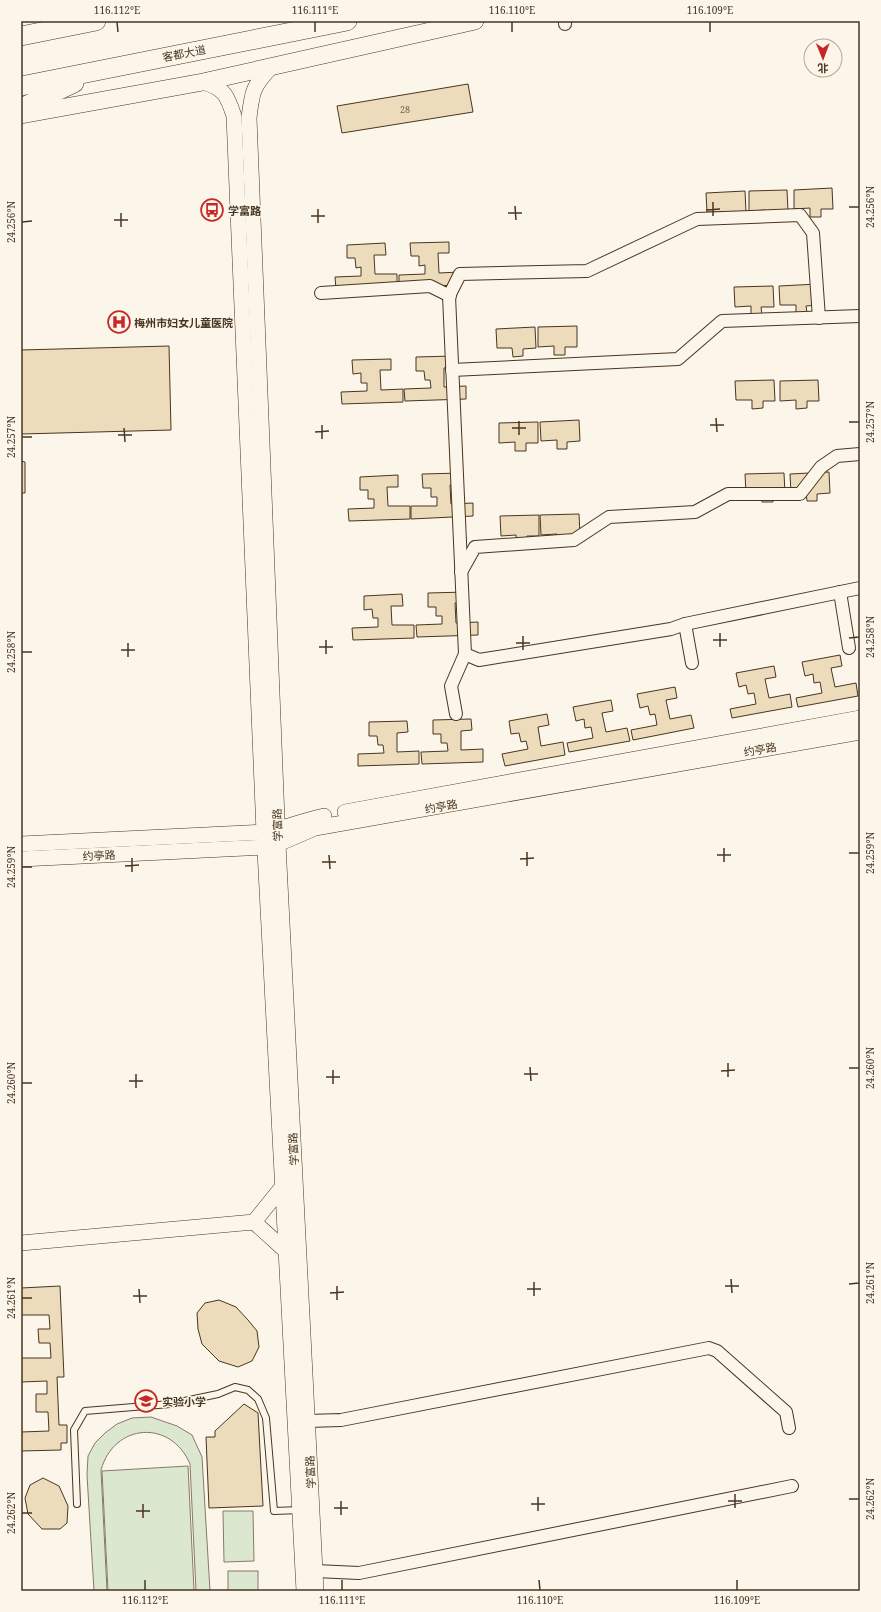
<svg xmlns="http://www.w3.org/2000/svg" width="881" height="1612" viewBox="0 0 881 1612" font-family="'Noto Serif','Noto Sans SC',serif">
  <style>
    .green { fill: #dce7d0; stroke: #887966 }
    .building { fill: #ecdcbc; stroke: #4a3520 }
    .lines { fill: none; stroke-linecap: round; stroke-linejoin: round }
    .service-casing { stroke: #4a3520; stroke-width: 8 }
    .minor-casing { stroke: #4a3520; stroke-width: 14 }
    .tertiary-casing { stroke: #4a3520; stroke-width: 16 }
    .secondary-casing { stroke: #4a3520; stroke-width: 18 }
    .trunk-casing { stroke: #4a3520; stroke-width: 20 }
    .service { stroke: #fbf6e9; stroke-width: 6 }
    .minor { stroke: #fbf6e9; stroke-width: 12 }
    .tertiary { stroke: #fbf6e9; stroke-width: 15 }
    .secondary { stroke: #fbf6e9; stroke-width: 17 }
    .trunk { stroke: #fbf6e9; stroke-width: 19 }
    .ticks { fill: none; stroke: #4a3520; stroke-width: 1.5 }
    .labels { text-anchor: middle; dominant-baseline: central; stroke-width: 3; stroke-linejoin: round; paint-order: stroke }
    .number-label { font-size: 9px; fill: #725f47 }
    .street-label { font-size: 11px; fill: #4a3520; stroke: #fbf6e9 }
    .poi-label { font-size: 11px; font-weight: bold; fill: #4a3520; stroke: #fbf6e9; text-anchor: start }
    .neatline { fill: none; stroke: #4a3520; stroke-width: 1.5 }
    .ticks-label { font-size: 10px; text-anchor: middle; fill: #4a3520 }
  </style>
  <rect width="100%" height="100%" fill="#fbf6e9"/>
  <g class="green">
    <path d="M151,1417L177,1426L192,1435L202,1457L210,1591H196L190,1464C171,1419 114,1423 101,1470L107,1591H94L87,1475L88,1456L95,1443L105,1433L117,1424L132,1418Z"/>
    <path d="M188,1466L194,1591H108L102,1471Z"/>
    <path d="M223,1511H253L254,1561L224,1562Z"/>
    <rect x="228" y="1571" width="30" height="20"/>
  </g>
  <g class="building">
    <path d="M468,84L473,112L342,133L337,106Z"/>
    <path d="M832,188L833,209H821V217H810V208L794,209V190Z"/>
    <path d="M787,190L788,211L765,219V210L749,211V191Z"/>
    <path d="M745,191L746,212L723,221V212H707L706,193Z"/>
    <path d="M449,242V253H438L439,273L460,272L461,285L399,287V275L425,274V265L419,266V256H411L410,243Z"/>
    <path d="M385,243L386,255H374L375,274H397V287L336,289L335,277L361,276V267L356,268L355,258H347V245Z"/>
    <path d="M818,284L819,305L806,306L807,313L796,314V305H780L779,286Z"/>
    <path d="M773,286L774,307H761L762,315H751V306L735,307L734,287Z"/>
    <path d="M577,326V347H565V355H554V346L538,347V327Z"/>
    <path d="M535,327L536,348L523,349V356L513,357L512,348H497L496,329Z"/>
    <path d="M169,346L171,430L21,434V350Z"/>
    <path d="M454,356L455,367L444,368V387L466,386V399L405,401L404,389L431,388L430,380H425L424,371H416V357Z"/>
    <path d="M391,359V370H380L381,390L403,389V402L342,404L341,392L367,391V383H361V373L353,374L352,360Z"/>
    <path d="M774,380L775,401H763V408L752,409V400H736L735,381Z"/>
    <path d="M818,380L819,401H807V408L796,409V400L780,401V381Z"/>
    <path d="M579,420L580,441L567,442V449H557V440L541,441L540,422Z"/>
    <path d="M538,422V443H526V451H515V442L499,443V423Z"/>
    <path d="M21,461L25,462V493H21Z"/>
    <path d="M829,472L830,493L817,494V501H807L806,492L791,493L790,474Z"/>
    <path d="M461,473V484L450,485L451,504L473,503V516L411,519V506H437V497H431V488H423L422,474Z"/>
    <path d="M784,473L785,494H773V502H762V493L746,494L745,474Z"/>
    <path d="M398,475V487H387L388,506H410V519L349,521L348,509L374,508V499H368V490H360V477Z"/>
    <path d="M579,514L580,535L557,543V534L541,535L540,515Z"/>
    <path d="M539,515V536H527V544H517L516,535L501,536L500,516Z"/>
    <path d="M466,592V603H455L456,623L478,622V635L417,637L416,625L442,624V616H436V607H428V593Z"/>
    <path d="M402,594L403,606H391L392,625H414V638L353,640L352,628L378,627V618H373L372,609L364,610V596Z"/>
    <path d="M840,655L842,666L831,668L835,687L856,683L858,696L798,707L796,698L822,693L820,682L814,683L813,674L805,676L802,662Z"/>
    <path d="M774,666L776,677L765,679L769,698L790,694L792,707L732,718L730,709L756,704L754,693L748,694L746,685L739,687L736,673Z"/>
    <path d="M675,687L677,698L666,700L670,719L691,715L694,728L633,740L631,730L657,725L655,714L650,715L648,706L640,708L637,694Z"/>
    <path d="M611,700L613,711L602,713L606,732L627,728L630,741L569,752L567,743L593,738L591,727L585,728L584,719L576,721L573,707Z"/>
    <path d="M547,714L549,725L538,727L541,746L563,742L565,755L505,766L502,754L528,749L526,741L521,742L519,733L511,734L509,721Z"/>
    <path d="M471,719L472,730L461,731V750L483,749V762L422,764L421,752L448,751L447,743H441V734H433V720Z"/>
    <path d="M407,721L408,732L397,733V752L419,751V764L358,766V754L384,753L383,745H378L377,736H369V722Z"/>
    <path d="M60,1286L64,1377H57L59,1425H67V1443H61V1450L21,1451V1432L49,1431L48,1412H36V1394H47V1381L21,1382V1358H51L50,1343H39L38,1329H50L49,1315H21V1288Z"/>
    <path d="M219,1300L236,1307L248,1320L257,1331L259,1347L252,1361L238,1367L219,1361L202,1344L198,1329L197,1313L205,1303Z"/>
    <path d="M244,1404L258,1413L263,1506L209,1508L206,1437H215V1431Z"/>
    <path d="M43,1478L59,1486L68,1506L67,1523L60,1529H42L28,1514L25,1498L30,1485Z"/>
  </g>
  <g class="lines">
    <g class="service-casing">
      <path id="service" d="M77,1504L74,1430L85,1411L170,1404L218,1394L235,1387L248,1390L258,1399L266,1418L274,1511L300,1510"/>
    </g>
    <g class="minor-casing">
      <g id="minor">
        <path d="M565,21V24"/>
        <path d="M321,293L430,286L450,296"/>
        <path d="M452,370L678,359L722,321L860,316"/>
        <path d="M461,572L475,547L574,540L609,517L695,512L728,494H800L821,467L837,456L860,454"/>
        <path d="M840,592L849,648"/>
        <path d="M685,624L860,588"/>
        <path d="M692,663L685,624L671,629L479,660L465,654L449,296L460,274L587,271L697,219L800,215L813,233L819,318"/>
        <path d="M456,714L451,686L465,654"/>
        <path d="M307,1421L341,1420L709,1348L717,1351L786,1412L789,1428"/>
        <path d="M315,1571L359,1573L792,1486"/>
      </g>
    </g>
    <g class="tertiary-casing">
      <g id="tertiary">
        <path d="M272,66C253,86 252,91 249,118L278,844L316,1591"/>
        <path d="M203,82C225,89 227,95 234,116L264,832L304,1591"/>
        <path d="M345,812L860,718"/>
        <path d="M21,844L264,832C285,829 303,820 324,816"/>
        <path d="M21,859L266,847L278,844L315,828L860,732"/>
        <path d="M254,1222L287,1252"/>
        <path d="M21,1243L254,1222L283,1186"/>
      </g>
    </g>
    <g class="secondary-casing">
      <path id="secondary" d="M21,115L203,82L475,21"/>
    </g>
    <g class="trunk-casing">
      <g id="trunk">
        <path d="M21,36L96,21"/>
        <path d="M21,86L347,21"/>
        <path d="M21,108L74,83"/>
      </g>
    </g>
    <use href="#service" class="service"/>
    <use href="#minor" class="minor"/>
    <use href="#tertiary" class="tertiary"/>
    <use href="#secondary" class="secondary"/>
    <use href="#trunk" class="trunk"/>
  </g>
  <path class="ticks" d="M117,22L118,32M315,22V32M512,22V32M710,22V32M713,202V216M515,206L516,220M849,207H859M318,209V223M706,210L720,209M121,213V227M508,213H522M311,216H325M114,220H128M22,222L32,221M716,418L717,432M519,421V435M849,422H859M322,425V439M710,425H724M124,428L125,442M512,428H526M315,432L329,431M118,435H132M22,437H32M720,633V647M523,636V650M849,638L859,637M326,640V654M713,640H727M128,643V657M516,643H530M319,647H333M121,650H135M22,652H32M724,848V862M527,852V866M849,853H859M329,855L330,869M717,855H731M132,858V872M520,859L534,858M322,862H336M125,866L139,865M22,867H32M728,1063V1077M530,1067L531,1081M849,1068H859M333,1070V1084M721,1071L735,1070M136,1074V1088M524,1074H538M326,1077H340M129,1081H143M22,1083H32M731,1279L732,1293M534,1282V1296M849,1284L859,1283M337,1286V1300M725,1286H739M139,1289L140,1303M527,1289H541M330,1293L344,1292M133,1296H147M22,1298H32M735,1494V1508M538,1497V1511M849,1499H859M341,1501V1515M728,1501H742M143,1504V1518M531,1504H545M334,1508H348M136,1511H150M22,1513H32M145,1580V1590M342,1580V1590M539,1580L540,1590M737,1580V1590"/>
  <defs>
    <g id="bus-ring" transform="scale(1.15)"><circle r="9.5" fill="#fbf6e9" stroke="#c62828" stroke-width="1.5"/><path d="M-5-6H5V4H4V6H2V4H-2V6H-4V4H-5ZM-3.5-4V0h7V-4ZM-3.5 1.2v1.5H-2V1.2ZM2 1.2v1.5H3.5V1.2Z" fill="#c62828"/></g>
    <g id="hospital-ring" transform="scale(1.15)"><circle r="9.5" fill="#fbf6e9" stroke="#c62828" stroke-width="1.5"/><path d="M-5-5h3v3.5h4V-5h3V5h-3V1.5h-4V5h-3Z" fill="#c62828"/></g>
    <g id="school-ring" transform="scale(1.15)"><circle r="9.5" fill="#fbf6e9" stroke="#c62828" stroke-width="1.5"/><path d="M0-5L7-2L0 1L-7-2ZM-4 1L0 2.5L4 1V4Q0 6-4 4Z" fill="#c62828"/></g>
  </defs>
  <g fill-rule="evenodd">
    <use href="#bus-ring" x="212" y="210"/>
    <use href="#hospital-ring" x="119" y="322"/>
    <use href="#school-ring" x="146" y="1401"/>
  </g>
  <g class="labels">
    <g class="number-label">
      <text x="405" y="109">28</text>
    </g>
    <g class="street-label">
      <text transform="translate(184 53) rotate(-11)">客都大道</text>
      <text transform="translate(760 749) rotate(-10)">约亭路</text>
      <text transform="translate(441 806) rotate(-10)">约亭路</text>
      <text transform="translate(277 825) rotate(-92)">学富路</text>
      <text transform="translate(99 855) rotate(-3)">约亭路</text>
      <text transform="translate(293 1149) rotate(-93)">学富路</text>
      <text transform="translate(310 1472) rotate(-93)">学富路</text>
    </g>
    <g class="poi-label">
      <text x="228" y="210">学富路</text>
      <text x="134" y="322">梅州市妇女儿童医院</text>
      <text x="162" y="1401">实验小学</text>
    </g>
  </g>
  <rect width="881" height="1612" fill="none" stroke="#fbf6e9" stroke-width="44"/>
  <g transform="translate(823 58) rotate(179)"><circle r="19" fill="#fbf6e9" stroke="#b4a999"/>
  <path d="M0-3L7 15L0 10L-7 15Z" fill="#c62828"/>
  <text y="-6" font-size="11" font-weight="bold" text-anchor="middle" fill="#4a3520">北</text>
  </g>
  <rect x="22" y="22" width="837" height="1568" class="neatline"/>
  <g class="ticks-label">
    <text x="117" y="14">116.112°E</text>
    <text x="315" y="14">116.111°E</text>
    <text x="512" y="14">116.110°E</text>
    <text x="710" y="14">116.109°E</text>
    <text transform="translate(870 207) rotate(-90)" y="4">24.256°N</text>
    <text transform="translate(11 222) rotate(-90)" y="4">24.256°N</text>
    <text transform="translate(870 422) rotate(-90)" y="4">24.257°N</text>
    <text transform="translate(11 437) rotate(-90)" y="4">24.257°N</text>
    <text transform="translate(870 637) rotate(-90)" y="4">24.258°N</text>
    <text transform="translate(11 652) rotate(-90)" y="4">24.258°N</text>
    <text transform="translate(870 853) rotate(-90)" y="4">24.259°N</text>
    <text transform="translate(11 867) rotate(-90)" y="4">24.259°N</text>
    <text transform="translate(870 1068) rotate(-90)" y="4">24.260°N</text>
    <text transform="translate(11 1083) rotate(-90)" y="4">24.260°N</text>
    <text transform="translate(870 1283) rotate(-90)" y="4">24.261°N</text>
    <text transform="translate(11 1298) rotate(-90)" y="4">24.261°N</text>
    <text transform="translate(870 1499) rotate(-90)" y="4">24.262°N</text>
    <text transform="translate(11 1513) rotate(-90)" y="4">24.262°N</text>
    <text x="145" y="1604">116.112°E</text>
    <text x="342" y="1604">116.111°E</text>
    <text x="540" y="1604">116.110°E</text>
    <text x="737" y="1604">116.109°E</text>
  </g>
</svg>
